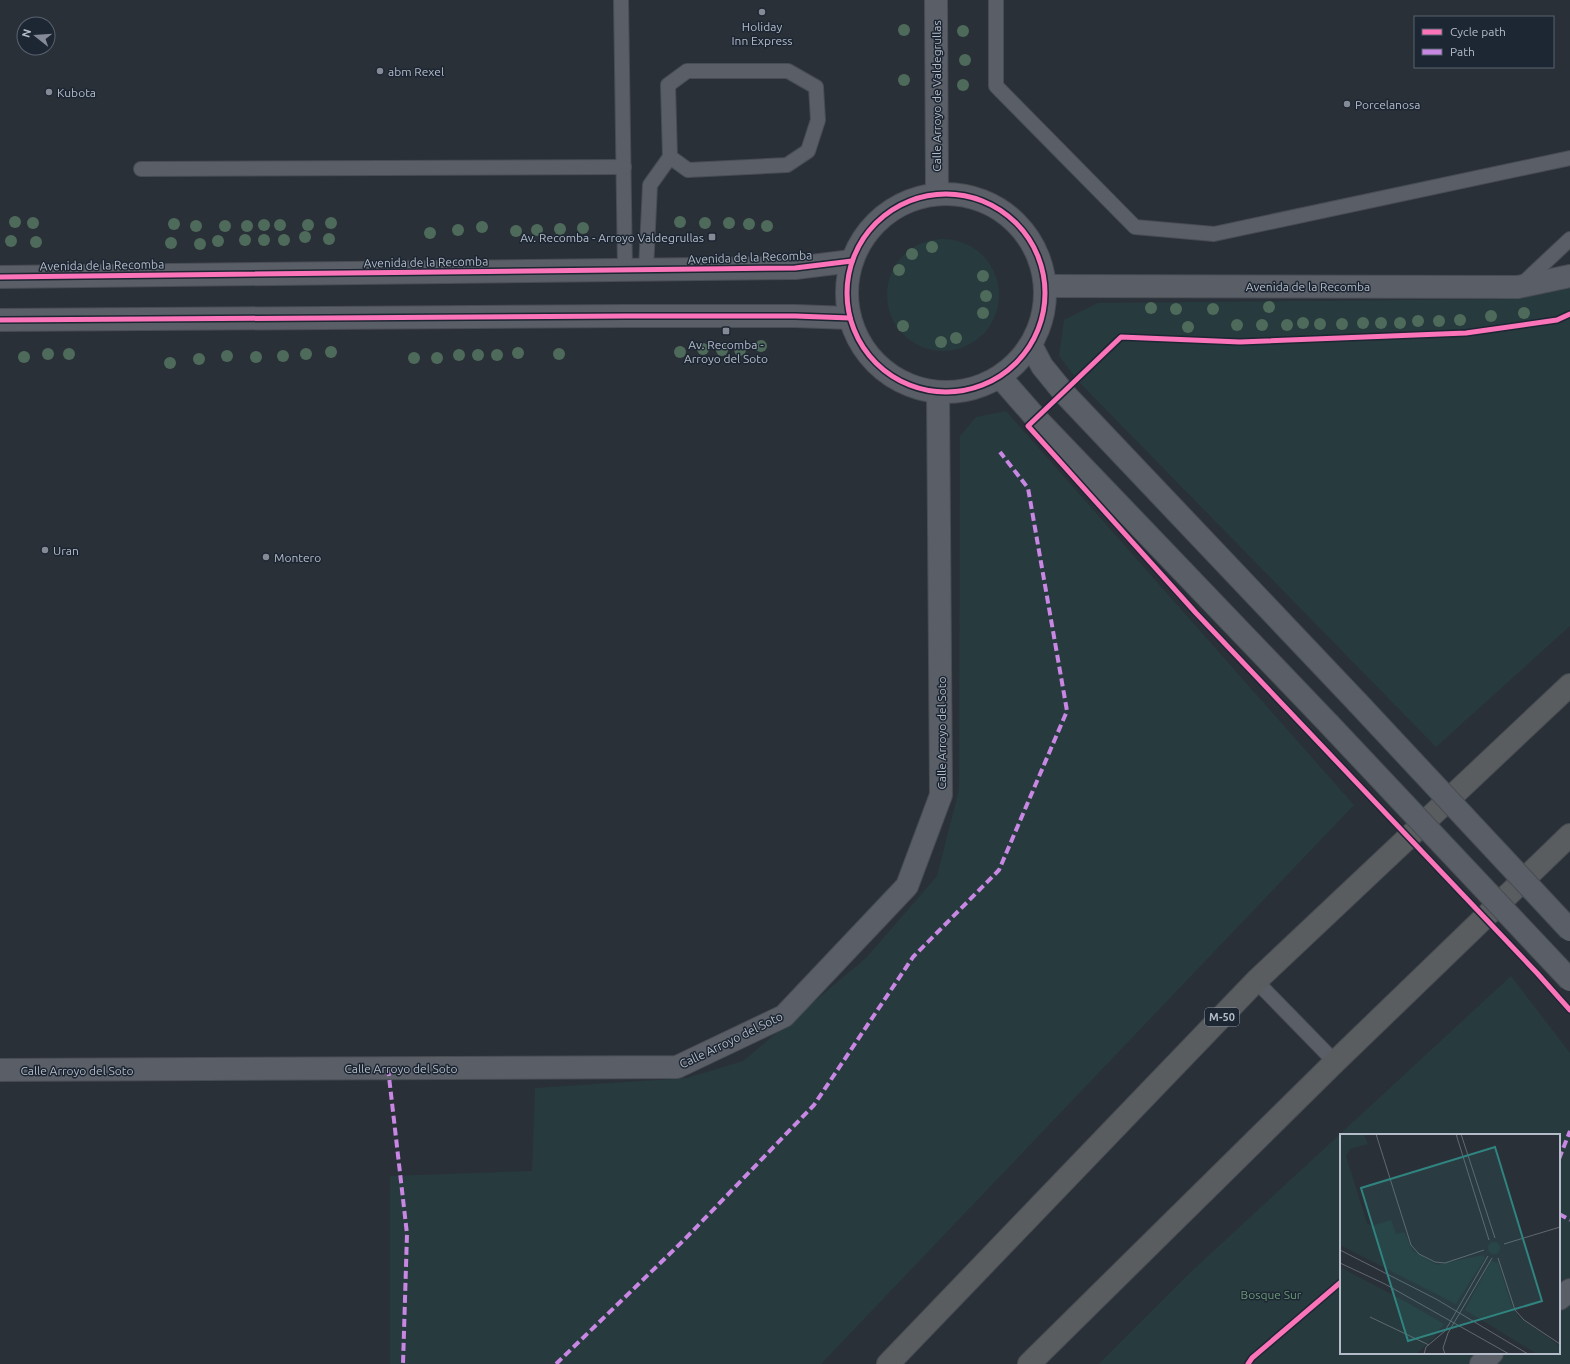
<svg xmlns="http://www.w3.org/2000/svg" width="1570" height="1364" viewBox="0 0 1570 1364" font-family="Ubuntu,sans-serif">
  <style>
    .green { fill: #273a3e; fill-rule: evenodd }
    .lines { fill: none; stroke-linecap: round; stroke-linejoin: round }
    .service-casing { stroke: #484c53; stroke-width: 16 }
    .minor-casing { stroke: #484c53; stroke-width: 24 }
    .motorway-casing { stroke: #474c53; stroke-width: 24 }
    .service { stroke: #5a5e66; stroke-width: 14 }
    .minor { stroke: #5a5e66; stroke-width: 22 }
    .motorway { stroke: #5a5d60; stroke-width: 22 }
    .minor-bridge-casing { stroke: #484c53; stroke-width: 24; stroke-linecap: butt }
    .minor-bridge { stroke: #5a5e66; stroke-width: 22 }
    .quiet { stroke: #c787e3; stroke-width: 4; stroke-dasharray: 8 4; stroke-linecap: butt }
    .cycleway-casing { stroke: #1d2633; stroke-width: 8 }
    .cycleway { stroke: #fb73b8; stroke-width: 5 }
    .tree { fill: #4e6a5a }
    .poi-dot { fill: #848b96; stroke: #1d2633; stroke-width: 1.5 }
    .labels { text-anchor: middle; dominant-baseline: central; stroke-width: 3; stroke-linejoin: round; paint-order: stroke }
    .shield { fill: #1d2633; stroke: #878f9c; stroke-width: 1 }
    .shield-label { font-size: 11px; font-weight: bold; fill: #b4bcc9 }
    .poi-label { font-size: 12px; fill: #b4bcc9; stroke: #1d2633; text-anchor: start }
    .street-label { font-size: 12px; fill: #b4bcc9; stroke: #1d2633 }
    .park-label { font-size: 12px; fill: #6b9a76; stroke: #1d2633 }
    .inset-road { fill: none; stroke: #616872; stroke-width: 1 }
    .view { fill: #308480; fill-opacity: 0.15; stroke: #308480; stroke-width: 2 }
    .inset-edge { fill: none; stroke: #b4bcc9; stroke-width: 2 }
  </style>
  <rect width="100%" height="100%" fill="#2a3038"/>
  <g class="green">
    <circle cx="943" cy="295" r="56"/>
    <path d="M1570,284V626L1436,747L1079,382L1059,356L1064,320L1098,303L1514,299Z"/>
    <path d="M1006,411L1354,805L821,1364H390V1176L532,1171L535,1088L687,1078L743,1061L866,958L937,876L959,790L960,436L976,417Z"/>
    <path d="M1511,976L1570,1053V1364H1099L1194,1269ZM1341,1135H1559V1353H1341Z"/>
  </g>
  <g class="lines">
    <g class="service-casing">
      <g id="service">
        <path d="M621,0L625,270"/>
        <path d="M996,0V86L1135,227L1214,234L1570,158"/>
        <path d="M141,169L624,167"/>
        <path d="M646,270L650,185L670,157L688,170L787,165L808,151L818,120L816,87L788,71H687L668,85L670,157"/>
        <path d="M1520,286L1570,239"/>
        <path d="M1256,981L1335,1062"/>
      </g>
    </g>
    <g class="minor-casing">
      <g id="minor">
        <path d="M936,0L937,193"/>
        <circle cx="946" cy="293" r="99"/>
        <path d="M0,277L795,268L852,261"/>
        <path d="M1045,286L1518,287L1570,276"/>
        <path d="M0,320L626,316H795L850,318"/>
        <path d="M1031,345L1042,366L1064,393L1357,702"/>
        <path d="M1001,378L1036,418L1328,723"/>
        <path d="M0,1070L677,1067L784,1016L907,886L941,795L938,392"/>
        <path d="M1559,1299L1570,1290"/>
        <path d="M1481,1364L1492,1353"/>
      </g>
    </g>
    <g class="motorway-casing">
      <g id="motorway">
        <path d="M888,1364L1256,981L1570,685"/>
        <path d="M1029,1364L1335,1062L1570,835"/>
      </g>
    </g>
    <use href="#service" class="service"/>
    <use href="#minor" class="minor"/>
    <use href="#motorway" class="motorway"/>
    <g class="minor-bridge-casing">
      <g id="minor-bridge">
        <path d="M1357,702L1570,930"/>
        <path d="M1328,723L1570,980"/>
      </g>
    </g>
    <use href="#minor-bridge" class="minor-bridge"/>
    <g class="quiet">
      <path d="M388,1068L407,1234L403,1364"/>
      <path d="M1559,1159L1570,1131"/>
      <path d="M1559,1214L1570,1220"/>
      <path d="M556,1364L684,1240L814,1105L913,957L999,870L1067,711L1028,488L1000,452"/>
    </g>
    <g class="cycleway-casing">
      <g id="cycleway">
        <circle cx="946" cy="293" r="99"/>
        <path d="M0,277L795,268L852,261"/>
        <path d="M1570,314L1557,320L1466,333L1240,342L1121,337L1028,426L1196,613L1537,973L1570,1010"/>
        <path d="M0,320L626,316H795L850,318"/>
        <path d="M1248,1364L1252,1358L1341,1282"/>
      </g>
    </g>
    <use href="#cycleway" class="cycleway"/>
  </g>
  <g class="tree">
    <circle cx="904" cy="30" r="6"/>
    <circle cx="963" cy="31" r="6"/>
    <circle cx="965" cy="60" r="6"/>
    <circle cx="904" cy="80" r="6"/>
    <circle cx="963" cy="85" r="6"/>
    <circle cx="15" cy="222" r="6"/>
    <circle cx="680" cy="222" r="6"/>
    <circle cx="33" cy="223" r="6"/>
    <circle cx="331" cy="223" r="6"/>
    <circle cx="705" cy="223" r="6"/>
    <circle cx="729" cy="223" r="6"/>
    <circle cx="174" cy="224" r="6"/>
    <circle cx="749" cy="224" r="6"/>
    <circle cx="264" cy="225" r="6"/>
    <circle cx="280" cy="225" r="6"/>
    <circle cx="308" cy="225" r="6"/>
    <circle cx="196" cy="226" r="6"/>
    <circle cx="225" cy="226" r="6"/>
    <circle cx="247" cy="226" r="6"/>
    <circle cx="767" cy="226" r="6"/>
    <circle cx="482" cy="227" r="6"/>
    <circle cx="583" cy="228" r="6"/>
    <circle cx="560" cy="229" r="6"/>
    <circle cx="458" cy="230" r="6"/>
    <circle cx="537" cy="230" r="6"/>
    <circle cx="516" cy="231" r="6"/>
    <circle cx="430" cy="233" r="6"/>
    <circle cx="305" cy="237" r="6"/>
    <circle cx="329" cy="239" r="6"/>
    <circle cx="245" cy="240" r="6"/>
    <circle cx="264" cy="240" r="6"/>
    <circle cx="284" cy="240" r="6"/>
    <circle cx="11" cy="241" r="6"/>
    <circle cx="218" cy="241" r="6"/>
    <circle cx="36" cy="242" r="6"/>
    <circle cx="171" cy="243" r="6"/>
    <circle cx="200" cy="244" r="6"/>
    <circle cx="932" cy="247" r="6"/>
    <circle cx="912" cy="254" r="6"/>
    <circle cx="899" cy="270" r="6"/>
    <circle cx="983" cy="276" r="6"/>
    <circle cx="986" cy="296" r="6"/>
    <circle cx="1269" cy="307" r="6"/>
    <circle cx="1151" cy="308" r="6"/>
    <circle cx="1176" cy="309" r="6"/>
    <circle cx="1213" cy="309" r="6"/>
    <circle cx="983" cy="313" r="6"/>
    <circle cx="1524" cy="313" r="6"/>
    <circle cx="1491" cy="316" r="6"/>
    <circle cx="1460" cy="320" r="6"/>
    <circle cx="1418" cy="321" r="6"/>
    <circle cx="1439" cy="321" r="6"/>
    <circle cx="1303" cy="323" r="6"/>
    <circle cx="1363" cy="323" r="6"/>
    <circle cx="1381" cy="323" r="6"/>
    <circle cx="1400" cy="323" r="6"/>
    <circle cx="1320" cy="324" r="6"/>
    <circle cx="1342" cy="324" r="6"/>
    <circle cx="1237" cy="325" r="6"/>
    <circle cx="1262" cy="325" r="6"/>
    <circle cx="1287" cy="325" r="6"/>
    <circle cx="903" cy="326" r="6"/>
    <circle cx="1188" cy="327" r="6"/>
    <circle cx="956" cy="338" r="6"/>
    <circle cx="941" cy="342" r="6"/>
    <circle cx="761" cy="346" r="6"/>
    <circle cx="703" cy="349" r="6"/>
    <circle cx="722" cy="350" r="6"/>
    <circle cx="740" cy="350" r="6"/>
    <circle cx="331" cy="352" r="6"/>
    <circle cx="680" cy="352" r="6"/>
    <circle cx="518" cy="353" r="6"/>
    <circle cx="48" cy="354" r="6"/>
    <circle cx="69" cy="354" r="6"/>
    <circle cx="306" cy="354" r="6"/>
    <circle cx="559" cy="354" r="6"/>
    <circle cx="459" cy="355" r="6"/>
    <circle cx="478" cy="355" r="6"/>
    <circle cx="497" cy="355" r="6"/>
    <circle cx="227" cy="356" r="6"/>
    <circle cx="283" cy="356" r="6"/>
    <circle cx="24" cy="357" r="6"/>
    <circle cx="256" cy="357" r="6"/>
    <circle cx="414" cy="358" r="6"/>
    <circle cx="437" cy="358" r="6"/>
    <circle cx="199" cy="359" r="6"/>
    <circle cx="170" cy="363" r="6"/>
  </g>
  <g class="poi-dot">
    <circle cx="762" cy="12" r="4"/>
    <circle cx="380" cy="71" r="4"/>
    <circle cx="49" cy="92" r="4"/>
    <circle cx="1347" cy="104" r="4"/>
    <rect x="708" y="233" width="8" height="8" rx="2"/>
    <rect x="722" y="327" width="8" height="8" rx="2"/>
    <circle cx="45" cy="550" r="4"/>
    <circle cx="266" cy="557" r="4"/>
  </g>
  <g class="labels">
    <rect class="shield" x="1205" y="1008" width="34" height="18" rx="3"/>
    <g class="shield-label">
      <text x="1222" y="1017">M-50</text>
    </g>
    <g class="poi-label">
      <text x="762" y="26" text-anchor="middle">Holiday<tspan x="762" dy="14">Inn Express</tspan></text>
      <text x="388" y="71">abm Rexel</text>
      <text x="57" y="92">Kubota</text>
      <text x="1355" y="104">Porcelanosa</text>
      <text x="704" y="237" text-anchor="end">Av. Recomba - Arroyo Valdegrullas</text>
      <text x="726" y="344" text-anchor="middle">Av. Recomba -<tspan x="726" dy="14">Arroyo del Soto</tspan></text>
      <text x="53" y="550">Uran</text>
      <text x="274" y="557">Montero</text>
    </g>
    <g class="street-label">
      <text transform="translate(936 96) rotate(-90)">Calle Arroyo de Valdegrullas</text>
      <text transform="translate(750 257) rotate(-2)">Avenida de la Recomba</text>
      <text transform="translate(426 262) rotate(-1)">Avenida de la Recomba</text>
      <text transform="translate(102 265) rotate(-1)">Avenida de la Recomba</text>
      <text x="1308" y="286">Avenida de la Recomba</text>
      <text transform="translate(941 733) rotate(-90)">Calle Arroyo del Soto</text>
      <text transform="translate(731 1040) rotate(-26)">Calle Arroyo del Soto</text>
      <text x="401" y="1068">Calle Arroyo del Soto</text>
      <text x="77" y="1070">Calle Arroyo del Soto</text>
    </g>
    <g class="park-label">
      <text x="1271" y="1294">Bosque Sur</text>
    </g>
  </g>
  <g transform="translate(1340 1134)">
    <rect width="220" height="220" fill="#2a3038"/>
    <path d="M0,0H24L28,10L10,15L6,22L27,89L32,92L51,86L56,100L64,98L73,117L97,131L143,121L145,124L116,170L0,111ZM148 114a6 6 0 1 1 12 0a6 6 0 1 1-12 0ZM151,127L158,129L171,170L178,182L220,212V220H197L125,176ZM0,133L66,168L104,190L94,204L76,220H0Z" fill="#273a3e"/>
    <path class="inset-road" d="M36,0L71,111L79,120L95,128L105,129L144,116M116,0L149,106M121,0L155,104M164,110L220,93M0,116L96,165L188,220M158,124L175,176L184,186L220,210M0,129L45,150L169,220M30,183L89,211M84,220L86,213L105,197L148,122M105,220L103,214L108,199L152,124"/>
    <path class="view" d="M155,13L202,167L68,207L21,54Z"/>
    <rect width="220" height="220" class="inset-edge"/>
  </g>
  <rect x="1414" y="16" width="140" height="52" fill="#1d2633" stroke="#59626f"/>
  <rect x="1422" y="29" width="20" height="6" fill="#fb73b8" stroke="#59626f"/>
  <text x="1450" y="36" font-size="12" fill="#b4bcc9">Cycle path</text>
  <rect x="1422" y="49" width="20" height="6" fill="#c787e3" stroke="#59626f"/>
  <text x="1450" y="56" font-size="12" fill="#b4bcc9">Path</text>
  <g transform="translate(36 36) rotate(287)"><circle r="19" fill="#1d2633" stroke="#59626f"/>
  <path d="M0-3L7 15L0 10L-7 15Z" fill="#848b96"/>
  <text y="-6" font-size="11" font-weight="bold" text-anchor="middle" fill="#b4bcc9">N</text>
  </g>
</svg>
